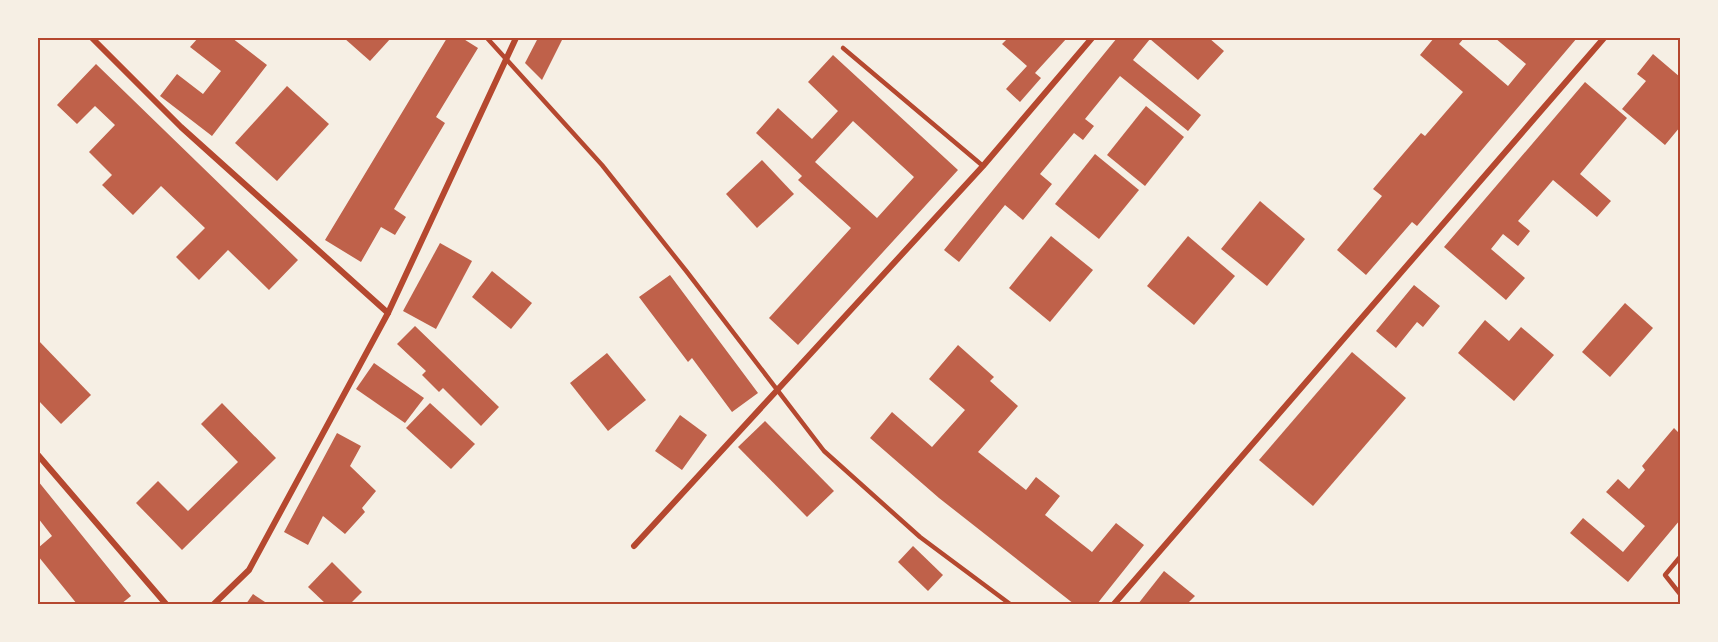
<svg xmlns="http://www.w3.org/2000/svg" width="1718" height="642" viewBox="0 0 1718 642" font-family="'Alegreya Sans',sans-serif">
  <style>
    .building { fill: #bf614a; fill-rule: evenodd }
    .lines { fill: none; stroke-linecap: round; stroke-linejoin: round }
    .service { stroke: #b5482f; stroke-width: 4.5 }
    .minor { stroke: #b5482f; stroke-width: 6 }
    .neatline { fill: none; stroke: #b5482f; stroke-width: 2 }
  </style>
  <rect width="100%" height="100%" fill="#f6efe4"/>
  <g class="building">
    <path d="M198,38H232L267,65L212,136L160,96L177,74L203,94L221,71L190,47Z"/>
    <path d="M344,38H391L370,61Z"/>
    <path d="M447,38H462L478,48L436,117L445,123L394,209L406,217L395,235L381,227L361,262L325,240Z"/>
    <path d="M538,38H563L542,80L525,63Z"/>
    <path d="M1008,38H1067L1035,73L1041,78L1020,102L1006,89L1027,66L1002,44Z"/>
    <path d="M1117,38H1209L1224,51L1198,80L1150,39L1133,60L1201,115L1188,131L1120,76L1085,119L1094,126L1083,140L1074,133L1040,174L1052,184L1023,220L1005,205L959,262L944,250Z"/>
    <path d="M1434,38H1464L1459,44L1508,86L1526,64L1495,38H1577L1417,226L1412,222L1366,275L1337,250L1382,196L1373,189L1421,133L1425,136L1463,92L1420,55Z"/>
    <path d="M1653,54L1680,77V127L1665,145L1622,109L1646,81L1637,74Z"/>
    <path d="M833,55L958,170L798,345L769,318L851,228L798,180L802,176L756,133L778,108L812,139L838,111L808,82ZM853,121L914,177L877,218L815,162Z"/>
    <path d="M96,64L298,260L269,290L228,250L199,280L176,257L205,228L161,186L133,215L102,185L112,175L89,152L115,125L95,106L77,124L57,105Z"/>
    <path d="M1585,82L1627,118L1580,174L1611,201L1597,217L1553,180L1518,221L1530,231L1518,246L1503,234L1491,249L1525,278L1506,300L1444,247Z"/>
    <path d="M287,86L329,124L277,181L235,143Z"/>
    <path d="M1146,106L1184,137L1145,186L1107,155Z"/>
    <path d="M1095,154L1139,190L1099,239L1055,204Z"/>
    <path d="M762,160L794,194L757,228L726,194Z"/>
    <path d="M1260,201L1305,239L1267,286L1221,249Z"/>
    <path d="M1051,236L1093,270L1050,322L1009,288Z"/>
    <path d="M1188,236L1235,276L1194,325L1147,286Z"/>
    <path d="M440,243L472,261L436,329L403,311Z"/>
    <path d="M492,271L532,303L511,329L472,297Z"/>
    <path d="M670,275L758,393L732,412L692,358L688,362L639,297Z"/>
    <path d="M1414,285L1440,306L1423,327L1417,322L1396,348L1376,331Z"/>
    <path d="M1625,303L1653,328L1610,377L1582,352Z"/>
    <path d="M1485,320L1509,341L1521,327L1554,355L1514,401L1458,353Z"/>
    <path d="M415,326L499,407L481,426L443,388L439,392L422,375L426,371L397,344Z"/>
    <path d="M38,340L91,395L61,424L38,400Z"/>
    <path d="M958,345L994,377L990,381L1018,406L978,452L1026,490L1036,477L1060,496L1045,515L1092,552L1116,523L1144,545L1097,604H1074L939,498L870,438L892,412L932,447L965,410L929,379Z"/>
    <path d="M1352,352L1406,398L1313,506L1259,460Z"/>
    <path d="M607,353L646,400L608,431L570,383Z"/>
    <path d="M374,363L424,398L405,423L356,389Z"/>
    <path d="M222,403L276,458L182,550L136,503L158,481L188,511L238,462L201,424Z"/>
    <path d="M430,403L475,444L451,469L406,428Z"/>
    <path d="M680,415L707,435L682,470L655,451Z"/>
    <path d="M765,421L834,491L807,517L738,447Z"/>
    <path d="M1674,428L1680,434V520L1628,582L1570,533L1583,518L1623,552L1645,526L1606,492L1618,479L1629,489L1645,470L1642,466Z"/>
    <path d="M337,433L361,446L350,466L376,491L362,508L365,512L345,534L323,516L308,545L284,532Z"/>
    <path d="M38,481L131,596L121,604H77L38,556V548L52,536L38,518Z"/>
    <path d="M913,546L943,575L928,591L898,562Z"/>
    <path d="M332,562L362,592L350,604H326L308,587Z"/>
    <path d="M1164,571L1195,596L1187,604H1138Z"/>
    <path d="M253,594L268,604H246Z"/>
  </g>
  <g class="lines">
    <g class="service">
      <path d="M487,38L602,165L687,272L824,451L920,537L1010,604"/>
      <path d="M843,48L983,166"/>
      <path d="M1680,557L1665,575L1680,594"/>
    </g>
    <g class="minor">
      <path d="M92,38L181,127L388,313"/>
      <path d="M38,455L166,604"/>
      <path d="M634,546L983,166L1092,38"/>
      <path d="M214,604L249,570L388,313L516,38"/>
      <path d="M1114,604L1604,38"/>
    </g>
  </g>
  <rect width="1718" height="642" fill="none" stroke="#f6efe4" stroke-width="78"/>
  <rect x="39" y="39" width="1640" height="564" class="neatline"/>
</svg>
